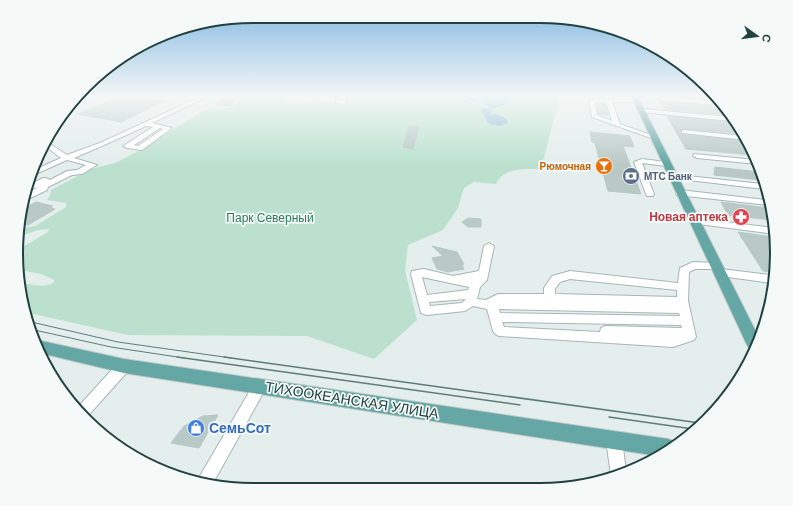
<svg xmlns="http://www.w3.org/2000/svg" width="793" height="506" viewBox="0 0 793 506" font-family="'DM Sans',sans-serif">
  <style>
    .green { fill: #bbe1ce }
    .water { fill: #88b9d7 }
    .building { fill: #b9c9c6; stroke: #b5c9c5 }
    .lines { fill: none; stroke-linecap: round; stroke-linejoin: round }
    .minor-casing { stroke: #a6b7b5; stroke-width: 2 }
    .major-casing { stroke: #c1caca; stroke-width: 2 }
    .minor { fill: #fff; fill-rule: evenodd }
    .major { fill: #65a7a5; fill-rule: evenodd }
    .tram-far1 { stroke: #5c7d7b; stroke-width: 1 }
    .tram { stroke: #5c7d7b; stroke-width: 1.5 }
    .labels { text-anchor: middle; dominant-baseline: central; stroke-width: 3.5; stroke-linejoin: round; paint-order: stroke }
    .far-food-label { font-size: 10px; font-weight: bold; fill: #c56008; stroke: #f5faf9; text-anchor: end }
    .far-service-label { font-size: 10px; font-weight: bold; fill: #4e5e75; stroke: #f5faf9; text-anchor: start }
    .health-label { font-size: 12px; font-weight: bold; fill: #be3a42; stroke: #f5faf9; text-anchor: end }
    .park-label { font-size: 12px; fill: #287c5b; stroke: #f5faf9 }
    .near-street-label { font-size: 14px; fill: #214240; stroke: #f5faf9 }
    .near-shop-label { font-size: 14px; font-weight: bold; fill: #366cbe; stroke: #f5faf9; text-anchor: start }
    .rim { fill: none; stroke: #214240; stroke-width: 2 }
  </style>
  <rect width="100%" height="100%" fill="#e4eeec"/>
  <path class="green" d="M244,95H282L281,98C289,110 322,98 336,102C339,103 342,105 344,106L346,95H482L459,100L465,101L462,102L463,103C476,98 480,96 492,108L482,109L481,111L482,114L492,113L489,111L507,104L514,95H560L541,169C524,169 504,167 496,184L474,182L464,188L458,208L443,230L408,245L405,271L417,320L374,359L307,336L128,335L24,312L21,283C32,284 45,289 54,282V280L41,274L20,270L18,250L48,232L49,229L39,230L17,237L18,229L35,226L66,207V203L47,200L50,195L51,190L91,169L115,163L140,150L205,110L234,107Z"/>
  <g class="water">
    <path d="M482,95H514L507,104L490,110L492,112L489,115L482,114L481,111L482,109L491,108L484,103H481V101H484L478,98L477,100L466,101L467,102L463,103V101H458Z"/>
    <path d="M494,113L507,119L508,123L499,126L489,124L483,114L489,115Z"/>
  </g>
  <g class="building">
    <path d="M124,95L164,101L121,122L78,114Z"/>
    <path d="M226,95H240L231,106L216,105Z"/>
    <path d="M656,95L713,97L715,99L663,96L660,97V100L661,101L720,106L727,115L664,109Z"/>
    <path d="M597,104H605L608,115L598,114Z"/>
    <path d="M667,116L732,122L742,134L684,129L681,130L680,133L682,134L747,141L752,148L754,155L686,149Z"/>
    <path d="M409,126L419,127L413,149L403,147Z"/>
    <path d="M590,132L630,136L634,147L623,146L641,194L608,191L595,143L592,142Z"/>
    <path d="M715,167L759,172L761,180L714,175Z"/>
    <path d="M36,202L53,206L50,208L55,209L28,225L19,223L22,210Z"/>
    <path d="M721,202L769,208L772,220L728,215Z"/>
    <path d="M468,218L481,219V227H468L462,222Z"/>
    <path d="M738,232L773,237L776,241L772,272L763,271Z"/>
    <path d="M432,246L457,252L464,264L462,265L464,269L448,272L437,269L432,258L443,256Z"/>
    <path d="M218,415L199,448L171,443L184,426L203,416Z"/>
  </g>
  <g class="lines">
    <g class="minor-casing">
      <g id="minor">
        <path d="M204,95H211L152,123L172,128L142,150L127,148L123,146L153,127L146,126L104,145L74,158L97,165L82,174L72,175L48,187L47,190L24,201L25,194L39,187L26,191L27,186L43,178H46L50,180L67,171L77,170L86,165L67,160L29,177L32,171L61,158L45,146L47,142L67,155L100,143ZM160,128L163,129L138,146L134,145Z"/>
        <path d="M663,97L716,101L719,105L661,100V98Z"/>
        <path d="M595,98L638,99L639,100L636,102H612L620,124L656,137L651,138L592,117L589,103ZM597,102H606L612,121L597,115L595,103Z"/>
        <path d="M338,100L347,102L344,104L336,103V101Z"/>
        <path d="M642,109L729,117L731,121L640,112V110Z"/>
        <path d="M684,130L743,136L746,140L682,133V131Z"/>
        <path d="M694,154L756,160L757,164L697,158L693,156Z"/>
        <path d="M642,159L666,162L670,164L666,166L642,163L654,194L653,196H647L646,194L634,162Z"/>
        <path d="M669,174L762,184L764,189L672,178H669Z"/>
        <path d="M680,190L767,200L768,205L677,195L676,193L677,191Z"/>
        <path d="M694,218L774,228L776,234L691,223L689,221Z"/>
        <path d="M489,243L494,246L487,280L480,287L477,299L486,300L498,294H544V288L552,276L570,271L678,283L680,268L693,262L718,263L723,266L721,269L771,275V283L721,276L717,275L716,272L717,269H695L689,272L688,301L696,337L694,340L673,347L499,336L495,334L493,331L487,309L473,306L465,311L427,315L421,313L411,274L412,271L424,269L453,276L479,271L484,246ZM422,277L469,287L468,290L427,295ZM570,279L677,290V297L555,294V289L560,282ZM466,299L462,303L430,306L429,302ZM499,309L679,313L680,316L500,313ZM502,322L681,325L682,328L605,326L601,328L600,332L504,327Z"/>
        <path d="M124,360L129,362L131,366L129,370L86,418L77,408L119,362Z"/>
        <path d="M260,380L265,382L267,386L212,485L197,481L255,382Z"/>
        <path d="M614,433L619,435L622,440L626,471L611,475L606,440L609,435Z"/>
      </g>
    </g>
    <g class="major-casing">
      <g id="major">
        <path d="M631,95H637L759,338L752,350L750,349L747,345Z"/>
        <path d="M37,340L124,359L668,439L675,442L658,456L124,373L40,353L35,341Z"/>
      </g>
    </g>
    <use href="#minor" class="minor"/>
    <use href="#major" class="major"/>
    <g class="tram-far1">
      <path d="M27,321L118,342L231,358"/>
      <path d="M30,329L111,347L184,358"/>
    </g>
    <g class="tram">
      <path d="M177,357L520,405"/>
      <path d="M224,357L700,423"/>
      <path d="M609,417L693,429"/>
    </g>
  </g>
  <linearGradient id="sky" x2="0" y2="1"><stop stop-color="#81b6e1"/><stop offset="0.58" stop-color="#f3f7f6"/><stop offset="1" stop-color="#f3f7f6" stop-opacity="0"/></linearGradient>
  <rect width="793" height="165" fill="url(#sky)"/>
  <defs>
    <g id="bar-disc" transform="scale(0.9)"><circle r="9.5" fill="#e8710a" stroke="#f5faf9"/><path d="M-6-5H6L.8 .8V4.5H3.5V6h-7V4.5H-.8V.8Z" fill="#fff"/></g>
    <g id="bank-disc" transform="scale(0.9)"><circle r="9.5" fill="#5c6f8a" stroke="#f5faf9"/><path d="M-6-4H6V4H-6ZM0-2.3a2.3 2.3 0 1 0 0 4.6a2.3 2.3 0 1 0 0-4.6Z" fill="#fff"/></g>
    <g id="pharmacy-disc" transform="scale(0.9)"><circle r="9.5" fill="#e0444e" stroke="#f5faf9"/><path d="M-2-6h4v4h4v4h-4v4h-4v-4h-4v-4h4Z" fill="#fff"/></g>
    <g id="shop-disc" transform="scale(0.9)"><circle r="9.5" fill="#3f7fe0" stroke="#f5faf9"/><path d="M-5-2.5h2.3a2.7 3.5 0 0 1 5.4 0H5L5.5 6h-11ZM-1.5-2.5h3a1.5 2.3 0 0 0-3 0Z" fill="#fff"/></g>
  </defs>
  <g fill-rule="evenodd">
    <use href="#bar-disc" x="604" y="166"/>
    <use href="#bank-disc" x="631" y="176"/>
    <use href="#pharmacy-disc" x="741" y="217"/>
    <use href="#shop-disc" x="196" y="428"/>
  </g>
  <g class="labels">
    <g class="far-food-label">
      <text x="591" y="166">Рюмочная</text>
    </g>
    <g class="far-service-label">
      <text x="644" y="176">МТС Банк</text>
    </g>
    <g class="health-label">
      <text x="728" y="217">Новая аптека</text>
    </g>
    <g class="park-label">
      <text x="270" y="218">Парк Северный</text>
    </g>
    <g class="near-street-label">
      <text transform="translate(352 400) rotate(9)">ТИХООКЕАНСКАЯ УЛИЦА</text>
    </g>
    <g class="near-shop-label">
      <text x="209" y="428">СемьСот</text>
    </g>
  </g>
  <path d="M0 0H793V506H0ZM253 23H540A230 230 0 0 1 770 253V253A230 230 0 0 1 540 483H253A230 230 0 0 1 23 253V253A230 230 0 0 1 253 23Z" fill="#f5faf9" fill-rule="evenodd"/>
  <path class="rim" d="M253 23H540A230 230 0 0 1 770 253V253A230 230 0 0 1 540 483H253A230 230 0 0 1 23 253V253A230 230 0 0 1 253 23Z"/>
  <g transform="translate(757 36) rotate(104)" stroke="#f5faf9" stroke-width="3" paint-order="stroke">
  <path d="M0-3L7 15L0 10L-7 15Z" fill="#214240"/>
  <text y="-6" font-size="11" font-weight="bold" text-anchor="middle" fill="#214240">С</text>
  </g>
</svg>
